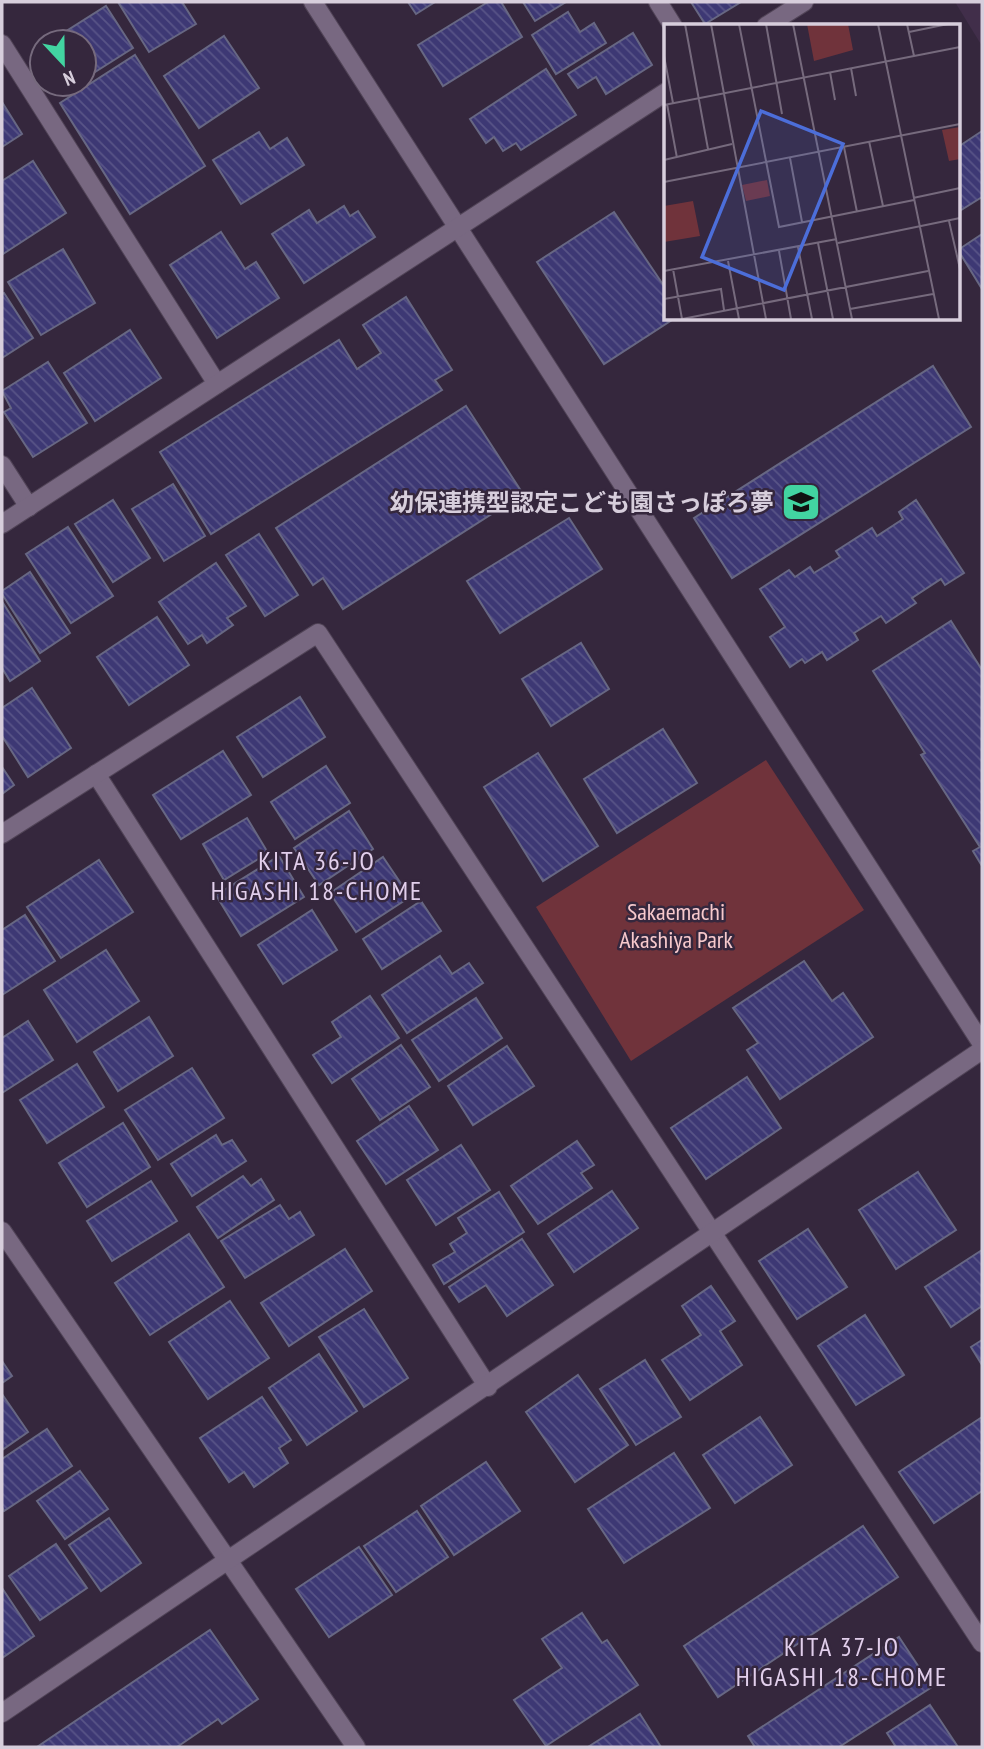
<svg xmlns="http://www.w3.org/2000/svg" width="984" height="1749" viewBox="0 0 984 1749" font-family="'PT Sans Narrow','Noto Sans JP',sans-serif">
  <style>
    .built { fill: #412e4a }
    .green { fill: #70333b }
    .building { fill: url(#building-back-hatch); stroke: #676783; stroke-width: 2 }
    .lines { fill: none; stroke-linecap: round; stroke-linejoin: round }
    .street-casing { stroke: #514457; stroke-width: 20 }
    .street { stroke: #786881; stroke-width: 18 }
    .labels { text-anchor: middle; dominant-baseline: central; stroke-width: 5; stroke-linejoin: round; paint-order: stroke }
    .poi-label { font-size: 24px; font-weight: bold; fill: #d7cedc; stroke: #35273d; text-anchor: end }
    .park-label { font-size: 24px; fill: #f7c9cc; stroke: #35273d }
    .neighbourhood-label { font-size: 26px; letter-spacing: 2px; fill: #e2cfec; stroke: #35273d }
    .inset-road { fill: none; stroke: #766a7d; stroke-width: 2 }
    .view { fill: #4c6ed9; fill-opacity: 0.15; stroke: #4c6ed9; stroke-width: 3.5 }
    .inset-edge { fill: none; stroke: #d7cedc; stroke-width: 3.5 }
  </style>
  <defs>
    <pattern id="building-back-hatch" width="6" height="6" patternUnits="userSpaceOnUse" patternTransform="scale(1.75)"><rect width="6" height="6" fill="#3d3874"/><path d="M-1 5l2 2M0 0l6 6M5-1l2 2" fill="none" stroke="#585487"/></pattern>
  </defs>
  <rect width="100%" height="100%" fill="#35273d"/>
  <path class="built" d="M955,2H982V46Z"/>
  <path class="green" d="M766,760L864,910L631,1061L536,907Z"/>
  <g class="building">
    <path d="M118,2H182L196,24L149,52Z"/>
    <path d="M408,2H435L416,14Z"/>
    <path d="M488,2H501L522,37L443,86L418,45Z"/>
    <path d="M523,2H566L535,21Z"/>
    <path d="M691,2H741L705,24Z"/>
    <path d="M106,6L133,48L84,79V42H49Z"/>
    <path d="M568,12L580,32L594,23L606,43L556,74L532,35Z"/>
    <path d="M633,33L652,65L606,94L596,77L578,88L568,74Z"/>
    <path d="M224,36L259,88L199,128L164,76Z"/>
    <path d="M135,55L205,166L130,214L60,103Z"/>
    <path d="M546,69L576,115L521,150L516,143L503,151L494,137L486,143L470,119Z"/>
    <path d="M62,84H76L66,91Z"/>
    <path d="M2,102L22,134L2,147Z"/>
    <path d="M982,131V197L958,212V147Z"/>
    <path d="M259,132L270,149L287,138L304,165L241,204L213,160Z"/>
    <path d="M33,161L66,213L3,254L2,181Z"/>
    <path d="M344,206L350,216L358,211L375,237L304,283L272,234L309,210L317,223Z"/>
    <path d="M614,212L666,289V318H675L604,364L537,262Z"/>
    <path d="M221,232L245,269L256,262L279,298L217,338L170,265Z"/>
    <path d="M982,234V289L958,250Z"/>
    <path d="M63,249L95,303L41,335L8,282Z"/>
    <path d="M4,293L33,338L2,358V294Z"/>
    <path d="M406,297L452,370L435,380L442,390L211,534L160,452L339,340L357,369L381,353L363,325Z"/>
    <path d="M130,330L161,378L95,421L64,373Z"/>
    <path d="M48,362L87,423L33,457L4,412L11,408L2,391Z"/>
    <path d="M933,366L971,427L732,578L694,518Z"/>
    <path d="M466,406L523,494L343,609L323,578L313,585L276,528Z"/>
    <path d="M173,484L205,536L164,561L132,509Z"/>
    <path d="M113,500L150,558L113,582L75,524Z"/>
    <path d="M916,500L964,573L945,585L941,579L912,598L916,603L886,623L881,616L854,633L858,640L827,660L822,652L805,663L802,659L790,667L770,637L785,627L760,589L789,570L795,577L810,567L814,573L840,557L836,551L872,528L877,536L903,519L899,512Z"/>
    <path d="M569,518L602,569L500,633L467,581Z"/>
    <path d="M68,527L113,596L71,623L26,554Z"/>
    <path d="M259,534L298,595L265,616L226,555Z"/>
    <path d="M216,563L246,606L227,618L233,625L207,643L202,635L188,644L159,602Z"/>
    <path d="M30,572L70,633L40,653L2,594V591Z"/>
    <path d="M3,603L40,661L10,681L2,668Z"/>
    <path d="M157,617L189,665L129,705L97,657Z"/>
    <path d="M951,621L982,670V866L973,851L980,847L921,755L925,753L873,671Z"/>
    <path d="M581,643L609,689L551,726L522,679Z"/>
    <path d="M32,688L71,748L28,777L2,736V708Z"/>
    <path d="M300,697L325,737L263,777L237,737Z"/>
    <path d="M663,729L697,783L617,833L584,779Z"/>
    <path d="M223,751L251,795L181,839L153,795Z"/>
    <path d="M538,753L598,846L543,881L484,787Z"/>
    <path d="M326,766L350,803L295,839L271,802Z"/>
    <path d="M2,767L14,785L2,794Z"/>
    <path d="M349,811L373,849L319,885L294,848Z"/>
    <path d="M247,818L268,853L224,880L203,844Z"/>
    <path d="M279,856L304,897L241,936L216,895Z"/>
    <path d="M383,857L410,897L356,932L330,893Z"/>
    <path d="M99,860L133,912L61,958L27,907Z"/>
    <path d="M421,901L441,931L382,969L363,939Z"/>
    <path d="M312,910L337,950L283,984L258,945Z"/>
    <path d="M25,915L55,961L2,995V930Z"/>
    <path d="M106,950L139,1001L77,1042L44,990Z"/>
    <path d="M440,956L452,974L469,963L483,983L407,1033L382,995Z"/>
    <path d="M804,961L832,1001L843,993L873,1037L780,1099L747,1050L758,1043L733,1008Z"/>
    <path d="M370,996L399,1038L332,1083L313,1055L341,1037L332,1022Z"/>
    <path d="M476,998L502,1038L439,1081L412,1040Z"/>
    <path d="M149,1017L173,1056L118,1091L94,1052Z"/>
    <path d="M28,1021L53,1060L2,1093V1038Z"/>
    <path d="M401,1045L430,1087L380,1120L352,1079Z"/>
    <path d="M507,1046L534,1086L473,1125L448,1086Z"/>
    <path d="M77,1064L104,1107L47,1143L20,1100Z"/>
    <path d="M192,1068L224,1118L158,1160L125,1110Z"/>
    <path d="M747,1077L781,1128L706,1179L671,1128Z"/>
    <path d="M409,1106L438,1150L386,1184L357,1141Z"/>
    <path d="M123,1123L150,1167L87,1207L59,1163Z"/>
    <path d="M216,1135L222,1145L232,1140L246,1161L192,1196L171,1164Z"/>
    <path d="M577,1141L594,1165L581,1173L592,1188L538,1224L511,1186Z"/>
    <path d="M461,1145L490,1190L436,1225L407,1180Z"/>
    <path d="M918,1172L956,1230L896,1269L859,1210Z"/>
    <path d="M243,1176L251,1186L261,1179L274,1200L218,1238L197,1207Z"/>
    <path d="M151,1181L177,1221L112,1261L87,1221Z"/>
    <path d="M612,1191L638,1228L574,1272L548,1234Z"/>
    <path d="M499,1192L524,1232L444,1284L433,1265L455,1252L450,1244L467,1233L458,1218Z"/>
    <path d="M280,1205L289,1219L300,1212L314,1235L245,1278L221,1241Z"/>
    <path d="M808,1229L847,1287L797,1319L759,1261Z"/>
    <path d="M189,1234L224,1287L150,1335L115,1283Z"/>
    <path d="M522,1239L553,1285L507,1316L486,1285L459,1302L449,1287Z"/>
    <path d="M345,1249L372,1291L289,1346L261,1303Z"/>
    <path d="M982,1250V1306L951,1327L925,1287Z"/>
    <path d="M711,1286L735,1321L720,1331L742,1365L690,1400L662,1360L701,1335L682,1306Z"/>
    <path d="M230,1301L269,1358L208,1399L169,1342Z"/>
    <path d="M364,1309L408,1378L364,1407L319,1337Z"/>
    <path d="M865,1315L904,1375L856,1405L818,1346Z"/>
    <path d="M982,1340V1365L971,1347Z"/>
    <path d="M319,1354L357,1411L307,1445L269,1388Z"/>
    <path d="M645,1360L681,1417L636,1445L600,1389Z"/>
    <path d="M2,1361L12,1376L2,1383Z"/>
    <path d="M578,1375L628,1445L575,1482L526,1412Z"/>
    <path d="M2,1394L28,1432L2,1450Z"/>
    <path d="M262,1397L291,1440L279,1448L288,1463L254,1487L244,1472L229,1482L200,1438Z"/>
    <path d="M760,1417L792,1465L735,1503L703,1455Z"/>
    <path d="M982,1417V1491L934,1523L899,1472Z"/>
    <path d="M47,1429L72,1466L4,1511L2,1507V1459Z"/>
    <path d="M674,1453L710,1508L624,1563L588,1509Z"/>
    <path d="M486,1462L520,1511L454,1555L421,1506Z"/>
    <path d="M80,1471L108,1509L65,1539L37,1501Z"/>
    <path d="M417,1511L448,1557L396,1592L364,1546Z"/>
    <path d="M109,1518L141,1563L101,1591L69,1545Z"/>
    <path d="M863,1526L898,1577L718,1697L684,1646Z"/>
    <path d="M56,1544L87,1588L40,1620L9,1576Z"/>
    <path d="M359,1547L392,1595L329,1637L296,1589Z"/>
    <path d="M2,1588L34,1636L2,1658Z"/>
    <path d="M582,1613L602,1643L607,1640L638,1685L546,1746L514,1700L562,1668L542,1639Z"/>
    <path d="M210,1630L258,1699L222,1724L218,1719L177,1747H37Z"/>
    <path d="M899,1637L932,1687L839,1747H755L748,1736Z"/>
    <path d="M930,1705L958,1747H896L887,1733Z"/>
    <path d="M640,1714L661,1747H588Z"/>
  </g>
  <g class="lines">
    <g class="street-casing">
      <g id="street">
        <path d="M313,2L982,1044"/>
        <path d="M658,2L673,26"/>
        <path d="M766,26L804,2"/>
        <path d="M2,44L217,384"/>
        <path d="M2,465L29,507"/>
        <path d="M2,524L666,92"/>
        <path d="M96,774L488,1387"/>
        <path d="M2,834L318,633L982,1643"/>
        <path d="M2,1231L356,1747"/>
        <path d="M2,1713L982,1050"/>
      </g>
    </g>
    <use href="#street" class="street"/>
  </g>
  <defs>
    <g id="school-square" transform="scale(2.0125)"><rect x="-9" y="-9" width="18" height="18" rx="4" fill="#42d4a1" stroke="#35273d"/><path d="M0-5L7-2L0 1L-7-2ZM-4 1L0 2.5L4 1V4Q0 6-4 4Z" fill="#111"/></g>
  </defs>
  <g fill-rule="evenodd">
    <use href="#school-square" x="801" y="502"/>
  </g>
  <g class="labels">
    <g class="poi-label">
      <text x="774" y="502">幼保連携型認定こども園さっぽろ夢</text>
    </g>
    <g class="park-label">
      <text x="676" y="911">Sakaemachi<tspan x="676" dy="28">Akashiya Park</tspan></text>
    </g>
    <g class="neighbourhood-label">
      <text x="317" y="860">KITA 36-JO<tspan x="317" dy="30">HIGASHI 18-CHOME</tspan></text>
      <text x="842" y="1646">KITA 37-JO<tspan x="842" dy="30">HIGASHI 18-CHOME</tspan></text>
    </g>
  </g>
  <g transform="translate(664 24)">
    <rect width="296" height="296" fill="#35273d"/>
    <path d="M143,0H184L189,26L150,37ZM296,103V135L285,137L278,106ZM103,156L106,172L82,177L78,161ZM29,177L36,212L0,218V182Z" fill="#70333b"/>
    <path class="inset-road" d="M21,0L44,125M47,0L102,295M75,0L115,203L250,176M102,0L118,90M129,0L188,295M214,0L275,295M243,0L250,32M245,8L284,0M0,32L9,79M187,44L192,72M166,48L171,76M3,80L13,134M0,81L296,23M205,117L219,182M180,123L193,188M126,134L138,198M0,136L68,120M0,158L296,100M249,174L296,164M285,197L296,245M154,219L169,295M174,219L296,194M134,223L148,295M115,227L127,295M64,237L75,295M9,245L18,295M0,247L173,215M0,275L57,265L60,286M186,285L269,270M18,295L264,247"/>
    <path class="view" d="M97,87L179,120L120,266L38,233Z"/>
    <rect width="296" height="296" class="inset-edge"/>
  </g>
  <rect width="984" height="1749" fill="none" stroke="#d7cedc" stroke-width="7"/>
  <g transform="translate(63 63) rotate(158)"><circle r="33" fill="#35273d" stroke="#766a7d" stroke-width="2"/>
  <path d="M0-5L12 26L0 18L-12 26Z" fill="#42d4a1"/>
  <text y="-10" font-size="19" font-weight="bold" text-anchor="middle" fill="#d7cedc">N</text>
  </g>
</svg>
